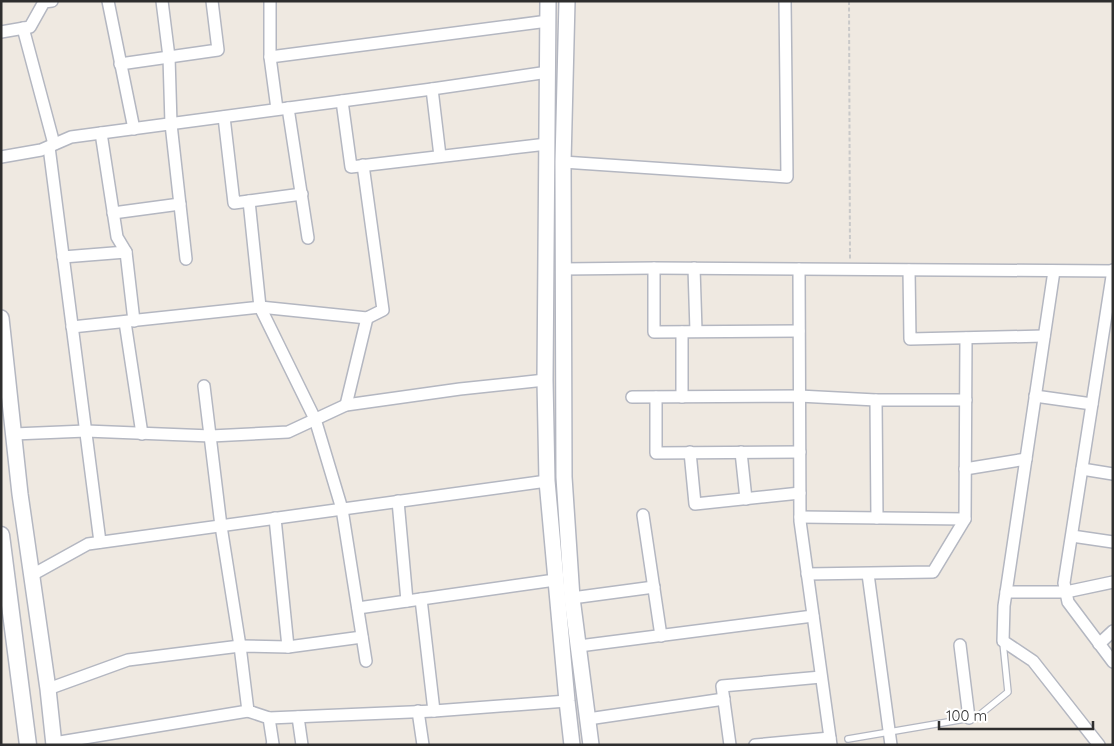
<svg xmlns="http://www.w3.org/2000/svg" width="1114" height="746" viewBox="0 0 1114 746" font-family="Quicksand,sans-serif">
  <style>
    .lines { fill: none; stroke-linecap: round; stroke-linejoin: round }
    .service-casing { stroke: #b4b7c1; stroke-width: 8 }
    .minor-casing { stroke: #b4b7c1; stroke-width: 14 }
    .tertiary-casing { stroke: #b4b7c1; stroke-width: 18 }
    .secondary-casing { stroke: #b4b7c1; stroke-width: 19 }
    .path { stroke: #c9c9c9; stroke-width: 2; stroke-dasharray: 4 2.5; stroke-linecap: butt }
    .service { stroke: #fff; stroke-width: 5.5 }
    .minor { stroke: #fff; stroke-width: 11 }
    .tertiary { stroke: #fff; stroke-width: 15 }
    .secondary { stroke: #fff; stroke-width: 16 }
  </style>
  <rect width="100%" height="100%" fill="#efe9e1"/>
  <g class="lines">
    <g class="service-casing">
      <path id="service" d="M848,739L977,717L1008,692L1003,643"/>
    </g>
    <g class="minor-casing">
      <g id="minor">
        <path d="M108,1L134,129"/>
        <path d="M162,1L169,57L171,124L186,259"/>
        <path d="M270,1V57L277,109"/>
        <path d="M23,28L54,144"/>
        <path d="M1,32L30,27L44,2L52,1"/>
        <path d="M270,57L548,21"/>
        <path d="M120,64L218,50L212,1"/>
        <path d="M432,89L440,156"/>
        <path d="M342,101L351,167L547,144"/>
        <path d="M288,108L308,238"/>
        <path d="M224,117L234,203L302,194"/>
        <path d="M101,133L117,237L126,252L134,321"/>
        <path d="M49,147L100,542"/>
        <path d="M1,157L41,150L71,137L432,89L548,72"/>
        <path d="M563,162L787,177L785,1"/>
        <path d="M249,201L260,307L315,419L342,509L366,661"/>
        <path d="M113,213L180,204"/>
        <path d="M63,257L126,252"/>
        <path d="M654,268V332L799,331"/>
        <path d="M694,268L696,331"/>
        <path d="M563,269L654,268L1113,271"/>
        <path d="M799,269L800,521L831,745"/>
        <path d="M909,270L910,339L1044,336"/>
        <path d="M1113,270L1064,583L1068,602L1113,662"/>
        <path d="M1054,271L1004,606L1003,641L1033,661L1099,745"/>
        <path d="M125,322L142,434"/>
        <path d="M72,327L260,307L367,318L383,310L363,165"/>
        <path d="M682,332V397"/>
        <path d="M204,386L221,526L240,646L248,711L269,718L273,744L272,745"/>
        <path d="M1035,396L1092,404"/>
        <path d="M632,397L799,396L876,400H966"/>
        <path d="M656,397V453L800,452"/>
        <path d="M876,400L877,518"/>
        <path d="M346,405L367,318"/>
        <path d="M14,434L86,431L211,436L288,432L346,405L460,389L545,380"/>
        <path d="M690,452L695,504L800,493"/>
        <path d="M741,452L746,499"/>
        <path d="M965,469L1026,459"/>
        <path d="M1082,469L1113,474"/>
        <path d="M398,501L407,601"/>
        <path d="M643,515L661,636"/>
        <path d="M800,517L965,519"/>
        <path d="M275,518L288,647"/>
        <path d="M1072,536L1113,542"/>
        <path d="M807,574L933,572L965,519L966,338"/>
        <path d="M868,574L891,745"/>
        <path d="M32,575L88,544L547,481"/>
        <path d="M1006,592H1066L1113,582"/>
        <path d="M572,598L654,587"/>
        <path d="M421,599L434,711"/>
        <path d="M358,608L555,580"/>
        <path d="M1099,644L1113,631"/>
        <path d="M960,645L969,718"/>
        <path d="M579,646L813,616"/>
        <path d="M48,689L128,660L240,646L288,647L362,637"/>
        <path d="M418,711L423,745"/>
        <path d="M298,717L302,745"/>
        <path d="M269,718L434,711L567,701"/>
        <path d="M588,719L724,699"/>
        <path d="M54,743L248,711"/>
        <path d="M730,745L722,686L821,677"/>
        <path d="M755,745L830,738"/>
      </g>
    </g>
    <g class="tertiary-casing">
      <g id="tertiary">
        <path d="M548,1L545,380L547,481L567,701L572,745"/>
        <path d="M567,1L563,162L564,477L572,598L591,745"/>
        <path d="M1,318L20,494L48,689L54,745"/>
      </g>
    </g>
    <g class="secondary-casing">
      <path id="secondary" d="M1,535L28,745"/>
    </g>
    <path class="path" d="M849,1L850,259"/>
    <use href="#service" class="service"/>
    <use href="#minor" class="minor"/>
    <use href="#tertiary" class="tertiary"/>
    <use href="#secondary" class="secondary"/>
  </g>
  <rect width="1114" height="746" fill="none" stroke="#2e2e2e" stroke-width="5"/>
  <path d="M939 721v8h154v-8" fill="none" stroke="#2e2e2e" stroke-width="2.5"/>
  <text x="946" y="721" font-size="15" fill="#2e2e2e" stroke="#ffffff" stroke-width="4" paint-order="stroke">100 m</text>
</svg>
